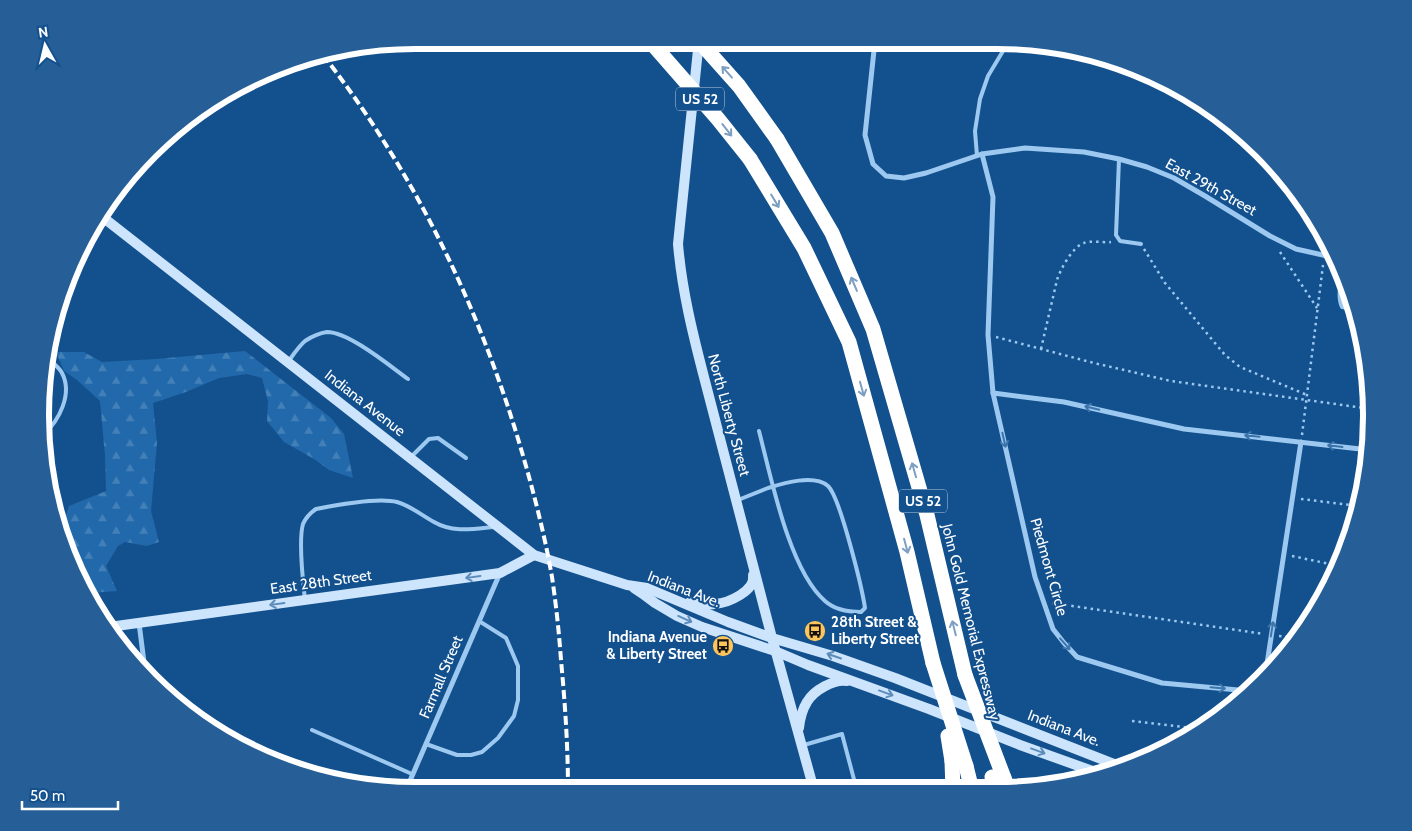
<svg xmlns="http://www.w3.org/2000/svg" width="1412" height="831" viewBox="0 0 1412 831" font-family="Cabin,sans-serif">
  <style>
    .forest { fill: url(#forest-firs) }
    .lines { fill: none; stroke-linecap: round; stroke-linejoin: round }
    .path { stroke: #9dc9f1; stroke-width: 2.5; stroke-dasharray: 2.5 4; stroke-linecap: butt }
    .lane { stroke: #9dc9f1; stroke-width: 4 }
    .street { stroke: #9dc9f1; stroke-width: 5 }
    .secondary { stroke: #cce4fc; stroke-width: 10 }
    .highway { stroke: #fff; stroke-width: 15 }
    .rail { stroke: #fff; stroke-width: 4; stroke-dasharray: 9 4; stroke-linecap: butt }
    .highway-bridge { stroke: #fff; stroke-width: 15 }
    .oneway { stroke: #7d9fc1 }
    .oneway2 { stroke: #3c75ac }
    .oneway3 { stroke: #5d8cba }
    .labels { text-anchor: middle; dominant-baseline: central; stroke-width: 4; stroke-linejoin: round; paint-order: stroke }
    .shield { fill: #13518e; stroke: #b8cbdd; stroke-width: 1 }
    .shield-label { font-size: 14px; font-weight: bold; fill: #fff }
    .street-label { font-size: 15px; fill: #fff; stroke: #13518e }
    .poi-label { font-size: 15px; font-weight: bold; fill: #fff; stroke: #13518e; text-anchor: start }
    .rim { fill: none; stroke: #fff; stroke-width: 6 }
  </style>
  <defs>
    <pattern id="forest-firs" width="22" height="20" patternUnits="userSpaceOnUse" patternTransform="scale(1.25)"><rect width="22" height="20" fill="#2269ab"/><path d="M5 1l3.5 6h-7zM16 11l3.5 6h-7z" fill="#4380b8"/></pattern>
  </defs>
  <rect width="100%" height="100%" fill="#13518e"/>
  <path class="forest" d="M245,351L331,418L344,434L353,478L329,470L314,459L284,442L267,421L268,401L262,378L247,374L219,378L186,392L153,403L157,443L151,511L159,542L147,546L125,542L118,546L106,566L117,591L90,593L63,542L61,530L69,506L106,491L105,456L100,401L77,380L64,371L56,352H84L102,362L156,359Z"/>
  <g class="lines">
    <g class="path">
      <path d="M1144,249L1165,283L1225,355L1240,367L1307,395"/>
      <path d="M1280,252L1317,308"/>
      <path d="M996,337L1094,363L1171,381L1371,409"/>
      <path d="M1041,349L1057,280C1060,270 1073,246 1084,243C1090,240 1103,243 1111,242"/>
      <path d="M1302,435L1323,265"/>
      <path d="M1301,499L1359,506"/>
      <path d="M1292,556L1330,564L1338,570"/>
      <path d="M1343,560L1351,505"/>
      <path d="M1052,603L1264,634"/>
      <path d="M1279,636L1298,638"/>
      <path d="M1132,721L1200,729"/>
    </g>
    <g class="lane">
      <path d="M977,156L975,131L980,99L988,76L1009,41"/>
      <path d="M1119,159L1116,235L1120,241L1141,244"/>
      <path d="M1343,271C1341,284 1337,296 1342,307L1355,309"/>
      <path d="M288,362C293,355 299,346 305,341C311,337 320,333 327,332C349,332 390,366 408,379"/>
      <path d="M43,435C59,421 73,394 62,373C59,367 53,363 48,359"/>
      <path d="M412,456L429,439L438,438L466,458"/>
      <path d="M738,500L768,488C784,483 814,474 828,486C840,497 862,588 865,608L861,612C848,612 835,610 825,601C789,570 771,477 759,431"/>
      <path d="M305,600C303,581 298,541 303,524C306,517 310,513 316,509C336,505 378,497 397,502C411,506 421,515 434,522C453,533 473,529 494,527"/>
      <path d="M312,730L412,774"/>
      <path d="M426,744L457,755H471L482,752L498,738L514,716L518,700V666L506,638L479,621"/>
      <path d="M804,745L842,734L856,787L843,790"/>
      <path d="M873,790L909,782L911,790"/>
    </g>
    <g class="street">
      <path d="M875,41L865,135L873,164L886,176L904,178L926,173L982,154L1025,148L1084,152L1119,159L1147,167L1174,178L1205,196L1270,236L1296,249L1336,258"/>
      <path d="M982,154L993,197L988,335L993,393L1035,577L1053,629L1064,643L1077,657L1162,683L1249,691"/>
      <path d="M993,393L1064,402L1184,429L1369,450"/>
      <path d="M139,623L145,670"/>
      <path d="M1265,677L1301,442"/>
      <path d="M406,790L500,573"/>
    </g>
    <g class="secondary">
      <path d="M699,40L678,244C682,291 693,335 705,381L772,638L814,790"/>
      <path d="M100,215L534,555L627,585L647,588L728,622L772,638L833,656L895,678L1124,768"/>
      <path d="M634,588L643,594L655,603L677,616L702,627L775,651L808,665L929,709L1020,745L1101,774"/>
      <path d="M690,602C698,604 706,605 715,604C728,603 756,591 753,575"/>
      <path d="M109,627L500,573L534,555"/>
      <path d="M799,728C800,718 802,710 807,702C814,690 834,679 847,681"/>
    </g>
    <g class="highway">
      <path d="M777,139L832,233L873,329L927,515L965,675"/>
      <path d="M750,159L804,248L849,342L907,552L933,663"/>
      <path d="M952,761L953,790"/>
      <path d="M966,766L972,790"/>
      <path d="M992,777L995,790"/>
      <path d="M1004,778L1008,790"/>
    </g>
    <path class="rail" d="M323,55C413,170 477,302 519,442C532,486 544,531 552,577C556,604 559,632 561,660C565,703 568,746 568,790"/>
    <g class="highway-bridge">
      <path d="M649,40L718,119L750,159"/>
      <path d="M698,40L739,86L777,139"/>
      <path d="M933,663L966,766"/>
      <path d="M965,675L1004,778"/>
      <path d="M948,736L952,761"/>
    </g>
  </g>
  <defs><path id="oneway-shaft" d="M-6 0H5M1.5-3L5.5 0L1.5 3" fill="none" stroke-width="1.6" stroke-linecap="round" stroke-linejoin="round" transform="scale(1.25)"/></defs>
  <g class="oneway">
    <use href="#oneway-shaft" transform="translate(727 72) rotate(-132)"/>
    <use href="#oneway-shaft" transform="translate(727 130) rotate(52)"/>
    <use href="#oneway-shaft" transform="translate(775 201) rotate(59)"/>
    <use href="#oneway-shaft" transform="translate(854 284) rotate(-113)"/>
    <use href="#oneway-shaft" transform="translate(862 389) rotate(74)"/>
    <use href="#oneway-shaft" transform="translate(914 470) rotate(-106)"/>
    <use href="#oneway-shaft" transform="translate(906 546) rotate(75)"/>
    <use href="#oneway-shaft" transform="translate(954 628) rotate(-104)"/>
  </g>
  <g class="oneway2">
    <use href="#oneway-shaft" transform="translate(1092 408) rotate(-167)"/>
    <use href="#oneway-shaft" transform="translate(1252 436) rotate(-174)"/>
    <use href="#oneway-shaft" transform="translate(1004 440) rotate(77)"/>
    <use href="#oneway-shaft" transform="translate(1335 446) rotate(-173)"/>
    <use href="#oneway-shaft" transform="translate(1272 629) rotate(-81)"/>
    <use href="#oneway-shaft" transform="translate(1065 644) rotate(49)"/>
    <use href="#oneway-shaft" transform="translate(1218 688) rotate(5)"/>
  </g>
  <g class="oneway3">
    <use href="#oneway-shaft" transform="translate(473 577) rotate(172)"/>
    <use href="#oneway-shaft" transform="translate(277 604) rotate(172)"/>
    <use href="#oneway-shaft" transform="translate(685 619) rotate(24)"/>
    <use href="#oneway-shaft" transform="translate(834 656) rotate(-161)"/>
    <use href="#oneway-shaft" transform="translate(886 693) rotate(20)"/>
    <use href="#oneway-shaft" transform="translate(1038 751) rotate(20)"/>
  </g>
  <defs>
    <g id="bus-disc" transform="scale(1.125)"><circle r="9.5" fill="#ffc55d" stroke="#13518e"/><path d="M-5-6H5V4H4V6H2V4H-2V6H-4V4H-5ZM-3.5-4V0h7V-4ZM-3.5 1.2v1.5H-2V1.2ZM2 1.2v1.5H3.5V1.2Z" fill="#111"/></g>
  </defs>
  <g fill-rule="evenodd">
    <use href="#bus-disc" x="815" y="631"/>
    <use href="#bus-disc" x="723" y="646"/>
  </g>
  <g class="labels">
    <g class="shield">
      <rect x="676" y="87.5" width="48" height="23" rx="4"/>
      <rect x="899" y="489.5" width="48" height="23" rx="4"/>
    </g>
    <g class="shield-label">
      <text x="700" y="99">US 52</text>
      <text x="923" y="501">US 52</text>
    </g>
    <g class="street-label">
      <text transform="translate(1211 187) rotate(29)">East 29th Street</text>
      <text transform="translate(365 403) rotate(38)">Indiana Avenue</text>
      <text transform="translate(729 415) rotate(75)">North Liberty Street</text>
      <text transform="translate(1049 567) rotate(74)">Piedmont Circle</text>
      <text transform="translate(321 582) rotate(-8)">East 28th Street</text>
      <text transform="translate(684 589) rotate(21)">Indiana Ave.</text>
      <text transform="translate(971 622) rotate(76)">John Gold Memorial Expressway</text>
      <text transform="translate(441 677) rotate(-67)">Farmall Street</text>
      <text transform="translate(1064 728) rotate(21)">Indiana Ave.</text>
    </g>
    <g class="poi-label">
      <text x="831" y="622">28th Street &amp;<tspan x="831" dy="17">Liberty Street</tspan></text>
      <text x="707" y="637" text-anchor="end">Indiana Avenue<tspan x="707" dy="17">&amp; Liberty Street</tspan></text>
    </g>
  </g>
  <path d="M0 0H1412V831H0ZM415 49H997A366 366 0 0 1 1363 415V416A366 366 0 0 1 997 782H415A366 366 0 0 1 49 416V415A366 366 0 0 1 415 49Z" fill="#265f97" fill-rule="evenodd"/>
  <path class="rim" d="M415 49H997A366 366 0 0 1 1363 415V416A366 366 0 0 1 997 782H415A366 366 0 0 1 49 416V415A366 366 0 0 1 415 49Z"/>
  <g transform="translate(45 45) rotate(352)" stroke="#13518e" stroke-width="4" paint-order="stroke">
  <path d="M0-4L9 19L0 12L-9 19Z" fill="#ffffff"/>
  <text y="-8" font-size="14" font-weight="bold" text-anchor="middle" fill="#ffffff">N</text>
  </g>
  <path d="M22 801v8h96v-8" fill="none" stroke="#ffffff" stroke-width="2.5"/>
  <text x="30" y="801" font-size="15" fill="#ffffff" stroke="#13518e" stroke-width="4" paint-order="stroke">50 m</text>
</svg>
